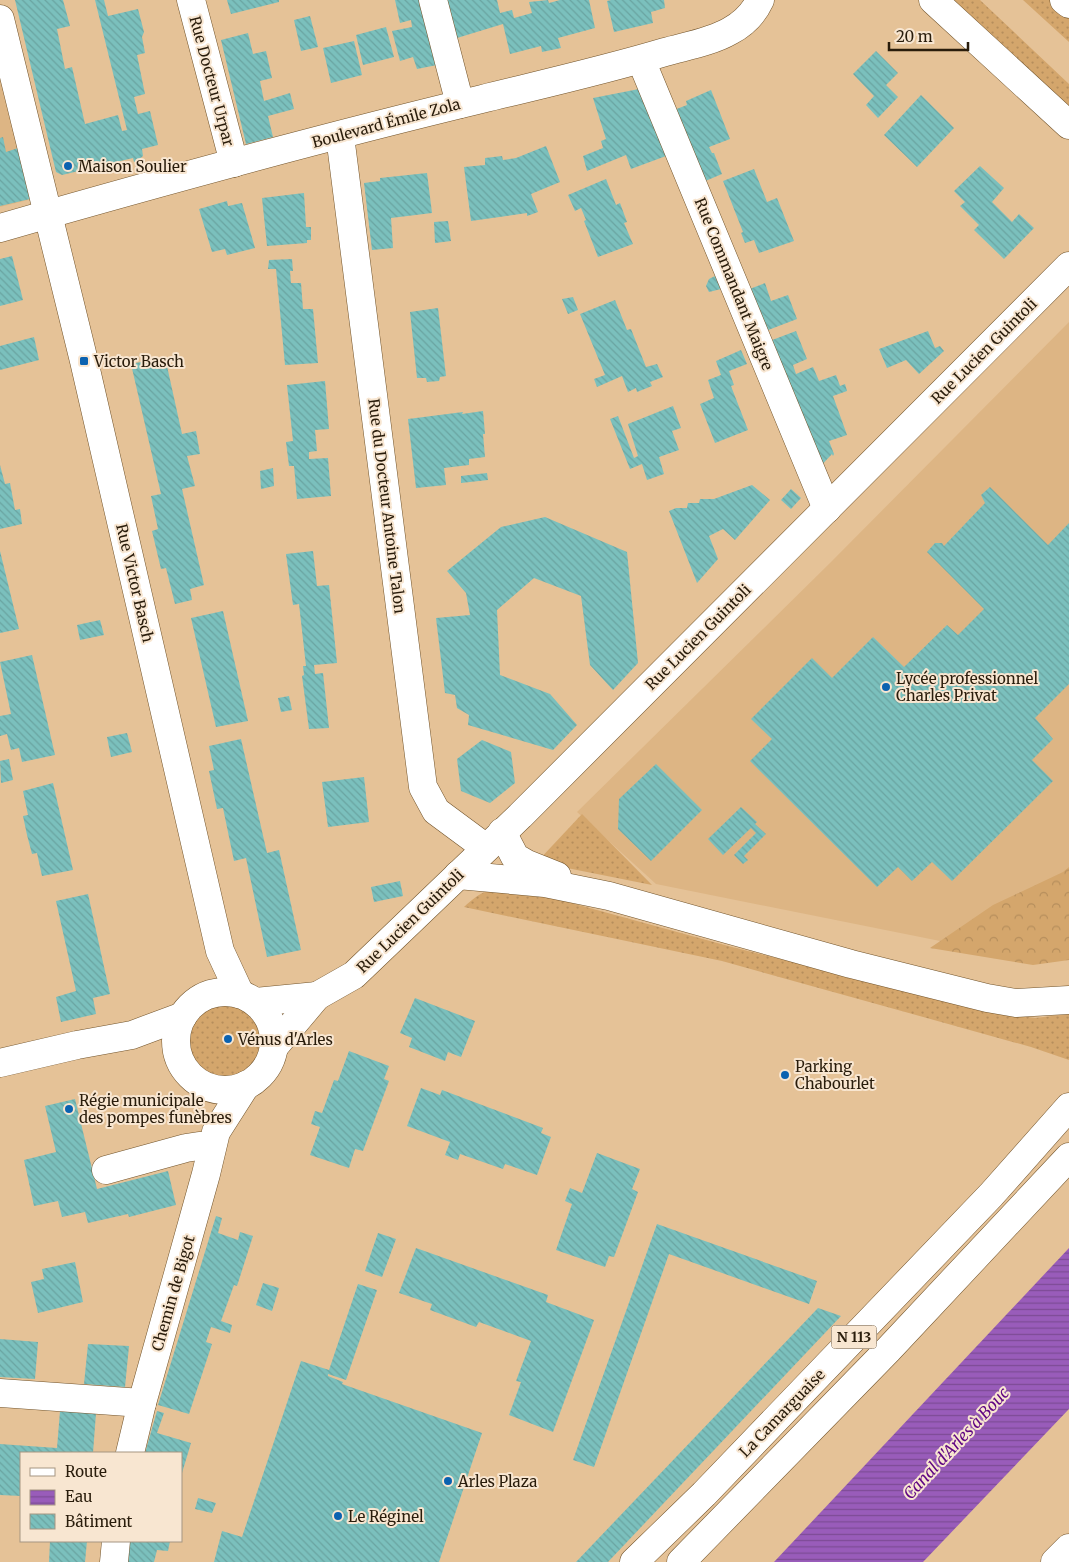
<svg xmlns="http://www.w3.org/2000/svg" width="1069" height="1562" viewBox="0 0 1069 1562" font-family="Merriweather,serif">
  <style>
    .built { fill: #ddb584 }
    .grass { fill: url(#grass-dots) }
    .forest { fill: url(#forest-crowns) }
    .water { fill: url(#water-rules) }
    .building { fill: url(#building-back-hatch) }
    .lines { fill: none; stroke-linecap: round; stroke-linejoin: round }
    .street-casing { stroke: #72542b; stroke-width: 29 }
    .secondary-casing { stroke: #72542b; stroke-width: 29 }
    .highway-casing { stroke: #72542b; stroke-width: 29 }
    .street { stroke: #fff; stroke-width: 28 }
    .secondary { stroke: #fff; stroke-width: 28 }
    .highway { stroke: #fff; stroke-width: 28 }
    .poi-dot { fill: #0b62b0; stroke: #f8e6d1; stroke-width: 2 }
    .labels { text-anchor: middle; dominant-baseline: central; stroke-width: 4; stroke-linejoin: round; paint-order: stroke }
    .shield { fill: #f8e6d1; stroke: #675946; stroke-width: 1 }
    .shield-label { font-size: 14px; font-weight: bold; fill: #291c0b }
    .street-label { font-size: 15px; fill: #291c0b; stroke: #f8e6d1 }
    .poi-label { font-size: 15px; fill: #291c0b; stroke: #f8e6d1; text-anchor: start }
    .water-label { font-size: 16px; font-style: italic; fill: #600783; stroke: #f8e6d1 }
  </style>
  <defs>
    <pattern id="grass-dots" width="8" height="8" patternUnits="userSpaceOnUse" patternTransform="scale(1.25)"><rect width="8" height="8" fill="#d4a66c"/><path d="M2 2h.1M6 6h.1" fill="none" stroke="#b68e5c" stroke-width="1.8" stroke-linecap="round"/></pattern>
    <pattern id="forest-crowns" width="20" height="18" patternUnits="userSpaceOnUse" patternTransform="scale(1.25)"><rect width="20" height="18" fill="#d4a66c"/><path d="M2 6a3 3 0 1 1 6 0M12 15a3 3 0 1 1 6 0" fill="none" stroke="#b68e5c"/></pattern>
    <pattern id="water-rules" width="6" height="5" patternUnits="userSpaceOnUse" patternTransform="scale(1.25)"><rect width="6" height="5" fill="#995cba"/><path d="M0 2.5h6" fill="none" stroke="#7d4b95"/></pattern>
    <pattern id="building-back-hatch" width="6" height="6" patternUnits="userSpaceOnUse" patternTransform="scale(1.25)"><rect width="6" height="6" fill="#7bc0bd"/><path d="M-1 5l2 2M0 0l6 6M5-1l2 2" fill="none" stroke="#6aa4a1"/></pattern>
  </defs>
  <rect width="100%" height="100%" fill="#e5c297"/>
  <g class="built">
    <path d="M0,61L10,98L28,200L0,207Z"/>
    <path d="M1069,322V952L990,951L656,884L577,812L830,563Z"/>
  </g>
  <g class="grass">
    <path d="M943,0H980L1069,84V110Z"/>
    <path d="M1023,0H1055L1069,12V42Z"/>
    <path d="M582,814L652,885L537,862Z"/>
    <path d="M513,887L732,947L991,1011L1035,1018L1069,1014V1060L1031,1047L722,961L464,907C483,890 488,889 513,887Z"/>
    <circle cx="225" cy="1040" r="38"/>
  </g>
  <path class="forest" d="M1069,867V960L1033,965L930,948L993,905L1063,872Z"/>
  <path class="water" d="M1069,1248V1409L923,1562H774Z"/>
  <g class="building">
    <path d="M15,0H63L70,26L57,29L65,69L72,67L85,124L118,115L122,131L127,130L95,0H104L108,16L138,9L144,32L142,37L145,53L137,55L145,94L134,97L138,114L150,111L158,145L142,149L143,156L137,161L134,162L133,158L62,175L56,172Z"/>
    <path d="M227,0H279V2L231,14Z"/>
    <path d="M395,0H419L437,65L417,69L413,57L400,61L392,31L412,27L411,20L400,23Z"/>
    <path d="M447,0H497L500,13L512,10L514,18L532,13L529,2L548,0L549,3L560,0H589L595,28L558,38L561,48L542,52L541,46L510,54L503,24L457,38Z"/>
    <path d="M611,0H664L665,8L651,12L653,23L614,32L607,1Z"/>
    <path d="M310,16L318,47L301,51L294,20Z"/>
    <path d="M386,27L394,57L363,65L356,35Z"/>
    <path d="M248,33L253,54L266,51L272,78L260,81L264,101L290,93L294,109L268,116L273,137L246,144L221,40Z"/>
    <path d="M354,41L362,75L331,83L323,48Z"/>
    <path d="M876,51L898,73L886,85L898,97L878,118L866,105L874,96L853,74Z"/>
    <path d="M639,89L666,156L631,169L626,155L587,171L583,156L603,148L601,141L606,139L593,98Z"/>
    <path d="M711,90L730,139L709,147L712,153H714L722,174L703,182L674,110L687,105L686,101Z"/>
    <path d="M921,95L954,128L917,167L884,135Z"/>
    <path d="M3,137L6,152L18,148L30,199L0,206V138Z"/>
    <path d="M546,146L560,182L531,194L538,212L527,216V213L471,221L464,167L485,165V158L502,156L503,160L516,158Z"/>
    <path d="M980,166L1004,188L992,202L1012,222L1019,214L1034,228L1004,259L974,230L979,225L960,206L965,202L954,191Z"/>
    <path d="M754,169L767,202L777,198L794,241L759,253L754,240L745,243L741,233L743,232L723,181Z"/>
    <path d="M427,173L432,213L391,218L393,248L372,250L364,183L380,181V178Z"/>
    <path d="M606,179L616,205L620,203L627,222L624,223L633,244L598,257L584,221L586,220L581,208L575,211L568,195Z"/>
    <path d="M304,193L306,227H311V240H307V243L267,246L262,198Z"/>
    <path d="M227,201L228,206L242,203L255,248L227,255L225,249L212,252L199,209Z"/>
    <path d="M448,221L451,241L435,243L434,222Z"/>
    <path d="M12,256L23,300L0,306V259Z"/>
    <path d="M292,259L293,271H290L291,283H301L303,309H313L318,363L285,365L276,269H268L269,260Z"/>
    <path d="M715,276L721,289L709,292L706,286L709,279Z"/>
    <path d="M765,283L771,301L788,295L797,319L763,332L747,290Z"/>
    <path d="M573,297L578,310L568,314L562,299Z"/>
    <path d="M615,300L627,330L631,329L646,367L657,364L663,377L650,382L652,386L637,392L636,388L628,392L622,376L597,387L594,379L605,375L580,314Z"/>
    <path d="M438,308L446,376L440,377L439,381L427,382L426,378H417L410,312Z"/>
    <path d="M796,331L807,359L793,365L796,374L813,367L819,381L836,375L840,386L845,384L847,391L833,396L847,435L829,441L834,454L833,456L832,454L818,469L767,342Z"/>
    <path d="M928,331L935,348L940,346L944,351L919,374L906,360L887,368L879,349Z"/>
    <path d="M34,337L39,360L0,370V346Z"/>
    <path d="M741,350L747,364L729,371L734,385L731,386L748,430L715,443L700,404L714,398L708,380L721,375L716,361Z"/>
    <path d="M165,357L182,434L196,431L200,454L187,456L195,486L182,489L204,585L190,589L192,600L175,604L166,568L161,569L152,531L158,529L151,496L161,494L131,364Z"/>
    <path d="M325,381L329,429L315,430L317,451L309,452V459L328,458L331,496L297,499L294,466H289L286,442L293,441L287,385Z"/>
    <path d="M673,406L681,428L672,431L679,450L659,457L664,474L647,480L642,464L630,469L610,419L618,416L634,458L638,456L628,424Z"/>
    <path d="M483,411L485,434H483L485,457L469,459V465L444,468L446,485L416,488L408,419L463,412L462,414Z"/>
    <path d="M0,465L5,484L10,483L15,510L20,509L22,524L0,529Z"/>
    <path d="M273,468L274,486L261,489L260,471Z"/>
    <path d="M487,473L488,480L461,483V476Z"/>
    <path d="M752,485L770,500L735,540L723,529L709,536L718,559L697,583L669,511L676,508H687L688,503H699L700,499H714Z"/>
    <path d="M990,487L1048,545L1069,523V684L1035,718L1053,739L1032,760L1053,781L952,881L932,862L912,881L898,867L877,887L750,761L772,739L751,719L812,658L832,678L873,637L904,667L947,625L958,635L984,609L927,552L935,543H942L944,546L985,503L981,495Z"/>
    <path d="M791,489L801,498L791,509L781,500Z"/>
    <path d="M545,517L627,552L638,663L613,690L590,665L581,596L534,578L497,610L500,675L550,694L577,725L553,750L468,725L469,715L457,708L455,695L445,693L436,618L470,615L466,593L447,571L501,527Z"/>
    <path d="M0,551L19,629L0,633Z"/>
    <path d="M313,551L317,586L329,585L337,663L314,665L315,674L323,673L329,728L309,729L302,676L304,675L303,666H306L299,604L293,605L286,554Z"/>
    <path d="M223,611L248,721L216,727L191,618Z"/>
    <path d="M100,620L104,635L80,640L77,625Z"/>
    <path d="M32,655L55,755L22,762L19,748L11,750L7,734L0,736V716L11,714L0,662Z"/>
    <path d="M289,696L292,710L281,712L278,698Z"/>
    <path d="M127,733L132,752L111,757L107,737Z"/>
    <path d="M241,739L267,853L279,850L301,950L267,957L246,858L234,861L223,808L217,809L209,771L214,770L209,746Z"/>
    <path d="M482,740L511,752L515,783L490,803L461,791L457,759Z"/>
    <path d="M9,759L13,780L1,783L0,761Z"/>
    <path d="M656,764L702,810L651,861L618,829L619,799Z"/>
    <path d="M364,777L369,822L328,827L322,782Z"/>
    <path d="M53,783L73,870L42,876L37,853L32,854L27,835L23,816L28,815L23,791Z"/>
    <path d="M741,807L757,822L755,824L766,834L744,856L748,860L743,864L734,855L756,833L751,828L723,855L708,839Z"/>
    <path d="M400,881L403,896L374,902L371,887Z"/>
    <path d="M88,894L110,994L93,998L96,1014L61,1022L56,997L76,991L56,901Z"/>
    <path d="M415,998L475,1021L461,1057L448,1052L445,1061L409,1047L412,1038L400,1033Z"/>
    <path d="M349,1051L389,1066L384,1079L389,1081L363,1151L355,1149L349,1168L310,1155L320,1127L311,1124L315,1111L322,1113L334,1080L338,1081Z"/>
    <path d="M421,1088L440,1095L442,1090L543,1128L541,1133L551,1137L537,1175L505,1164L503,1169L460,1154L458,1160L445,1155L450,1142L407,1126Z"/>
    <path d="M75,1099L97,1189L168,1171L176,1205L129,1217L128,1214L88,1223L85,1212L62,1217L58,1201L34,1206L24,1160L56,1152L45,1106Z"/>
    <path d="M597,1153L640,1169L632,1189L638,1192L614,1257L609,1256L605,1267L556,1250L572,1204L565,1201L570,1188L582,1193Z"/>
    <path d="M216,1216L222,1218L218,1233L238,1240L240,1232L253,1236L237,1286L234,1285L221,1321L232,1325L230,1333L211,1327L206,1342L212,1344L189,1414L158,1405Z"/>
    <path d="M657,1224L817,1281L809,1304L669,1254L594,1467L573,1460Z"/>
    <path d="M378,1233L396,1239L382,1277L365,1271Z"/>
    <path d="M416,1248L548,1295L546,1302L594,1320L553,1432L509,1415L521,1382L516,1381L531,1341L479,1322L476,1327L430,1310L432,1304L399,1293Z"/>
    <path d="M75,1262L83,1302L38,1313L31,1282L44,1279L42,1269Z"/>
    <path d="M263,1283L279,1288L272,1311L256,1305Z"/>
    <path d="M358,1284L377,1290L346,1380L328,1374V1376L343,1382L342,1384L482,1433L439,1562H214L222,1531L242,1537L301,1361L329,1370Z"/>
    <path d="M818,1308L841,1316L608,1562H576Z"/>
    <path d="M0,1339L38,1342L35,1379L0,1377Z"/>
    <path d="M88,1344L129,1346L125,1387L84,1384Z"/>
    <path d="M60,1411L96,1413L93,1453H21V1496L0,1495V1444L57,1448Z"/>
    <path d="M157,1411L164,1413L157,1433L191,1443L182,1473L181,1453H145Z"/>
    <path d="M198,1498L216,1503L212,1513L195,1509Z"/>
    <path d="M50,1541H87L85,1562H49Z"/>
    <path d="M130,1541H170L168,1551L157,1550L154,1562H127Z"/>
  </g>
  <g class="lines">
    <g class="street-casing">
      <g id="street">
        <path d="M191,0L234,163"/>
        <path d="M433,0L460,104"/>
        <path d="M933,0L1069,125"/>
        <path d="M1064,0L1069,4"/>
        <path d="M0,19L84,361L220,951L240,994"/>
        <path d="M641,60L827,509"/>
        <path d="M340,136L423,787L436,811L486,848"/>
        <path d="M0,228C160,182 320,138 482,99C543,84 605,70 665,52C686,46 711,42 730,31C743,24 754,13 760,0"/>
        <circle cx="225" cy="1041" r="49"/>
        <path d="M255,1002L317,996"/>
        <path d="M274,1047L317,996L354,975L520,816L1069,266"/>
        <path d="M0,1063L77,1045L132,1035L183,1016"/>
        <path d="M106,1170L186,1148L199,1146H212"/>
        <path d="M0,1393L142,1403"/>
        <path d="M130,1453L142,1403L206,1174L216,1132L246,1085"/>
        <path d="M114,1562L116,1541"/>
      </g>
    </g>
    <g class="secondary-casing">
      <path id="secondary" d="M1055,1562L1069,1548"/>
    </g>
    <g class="highway-casing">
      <g id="highway">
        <path d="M502,832L515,857L527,864L557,876"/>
        <path d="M458,875L545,883L609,896L851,964L987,998L1016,1003L1069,1000"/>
        <path d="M634,1562L704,1494L991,1195L1069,1107"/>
        <path d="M681,1562L888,1350L1069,1157"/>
      </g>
    </g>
    <use href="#street" class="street"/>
    <use href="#secondary" class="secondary"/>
    <use href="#highway" class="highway"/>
  </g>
  <g class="poi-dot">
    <circle cx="68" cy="166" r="5"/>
    <rect x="79" y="356" width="10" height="10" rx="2.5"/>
    <circle cx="886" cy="687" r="5"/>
    <circle cx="228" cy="1039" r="5"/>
    <circle cx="785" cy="1075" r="5"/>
    <circle cx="69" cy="1109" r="5"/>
    <circle cx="448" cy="1481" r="5"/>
    <circle cx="338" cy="1516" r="5"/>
  </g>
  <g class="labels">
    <rect class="shield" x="831.5" y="1325.5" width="45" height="23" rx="4"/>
    <g class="shield-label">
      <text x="854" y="1337">N 113</text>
    </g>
    <g class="street-label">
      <text transform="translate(212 81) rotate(75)">Rue Docteur Urpar</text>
      <text transform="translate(386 123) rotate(-15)">Boulevard Émile Zola</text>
      <text transform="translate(734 284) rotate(68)">Rue Commandant Maigre</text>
      <text transform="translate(984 351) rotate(-45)">Rue Lucien Guintoli</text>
      <text transform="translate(387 506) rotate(83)">Rue du Docteur Antoine Talon</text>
      <text transform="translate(135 583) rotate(77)">Rue Victor Basch</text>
      <text transform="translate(698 637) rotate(-45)">Rue Lucien Guintoli</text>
      <text transform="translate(410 921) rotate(-44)">Rue Lucien Guintoli</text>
      <text transform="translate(173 1293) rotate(-74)">Chemin de Bigot</text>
      <text transform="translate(782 1413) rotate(-46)">La Camarguaise</text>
    </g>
    <g class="poi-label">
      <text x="78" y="166">Maison Soulier</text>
      <text x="94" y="361">Victor Basch</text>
      <text x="896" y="678">Lycée professionnel<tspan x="896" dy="17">Charles Privat</tspan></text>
      <text x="238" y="1039">Vénus d'Arles</text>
      <text x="795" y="1066">Parking<tspan x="795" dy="17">Chabourlet</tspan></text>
      <text x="79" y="1100">Régie municipale<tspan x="79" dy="17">des pompes funèbres</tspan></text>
      <text x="458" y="1481">Arles Plaza</text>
      <text x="348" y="1516">Le Réginel</text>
    </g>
    <g class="water-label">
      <text transform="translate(956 1443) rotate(-47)">Canal d'Arles à Bouc</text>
    </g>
  </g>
  <rect x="20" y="1452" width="162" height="90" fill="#f8e6d1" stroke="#a59582"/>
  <rect x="30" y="1468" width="25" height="8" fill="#ffffff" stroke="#a59582"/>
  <text x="65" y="1477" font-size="15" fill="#291c0b">Route</text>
  <rect x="30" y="1490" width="25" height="15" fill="url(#water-rules)" stroke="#a59582"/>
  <text x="65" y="1502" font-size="15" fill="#291c0b">Eau</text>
  <rect x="30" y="1514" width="25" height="15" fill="url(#building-back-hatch)" stroke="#a59582"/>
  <text x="65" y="1527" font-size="15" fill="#291c0b">Bâtiment</text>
  <path d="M889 42v8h79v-8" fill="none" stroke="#291c0b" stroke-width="2.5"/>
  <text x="896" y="42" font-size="15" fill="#291c0b" stroke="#f8e6d1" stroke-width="4" paint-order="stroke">20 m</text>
</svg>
